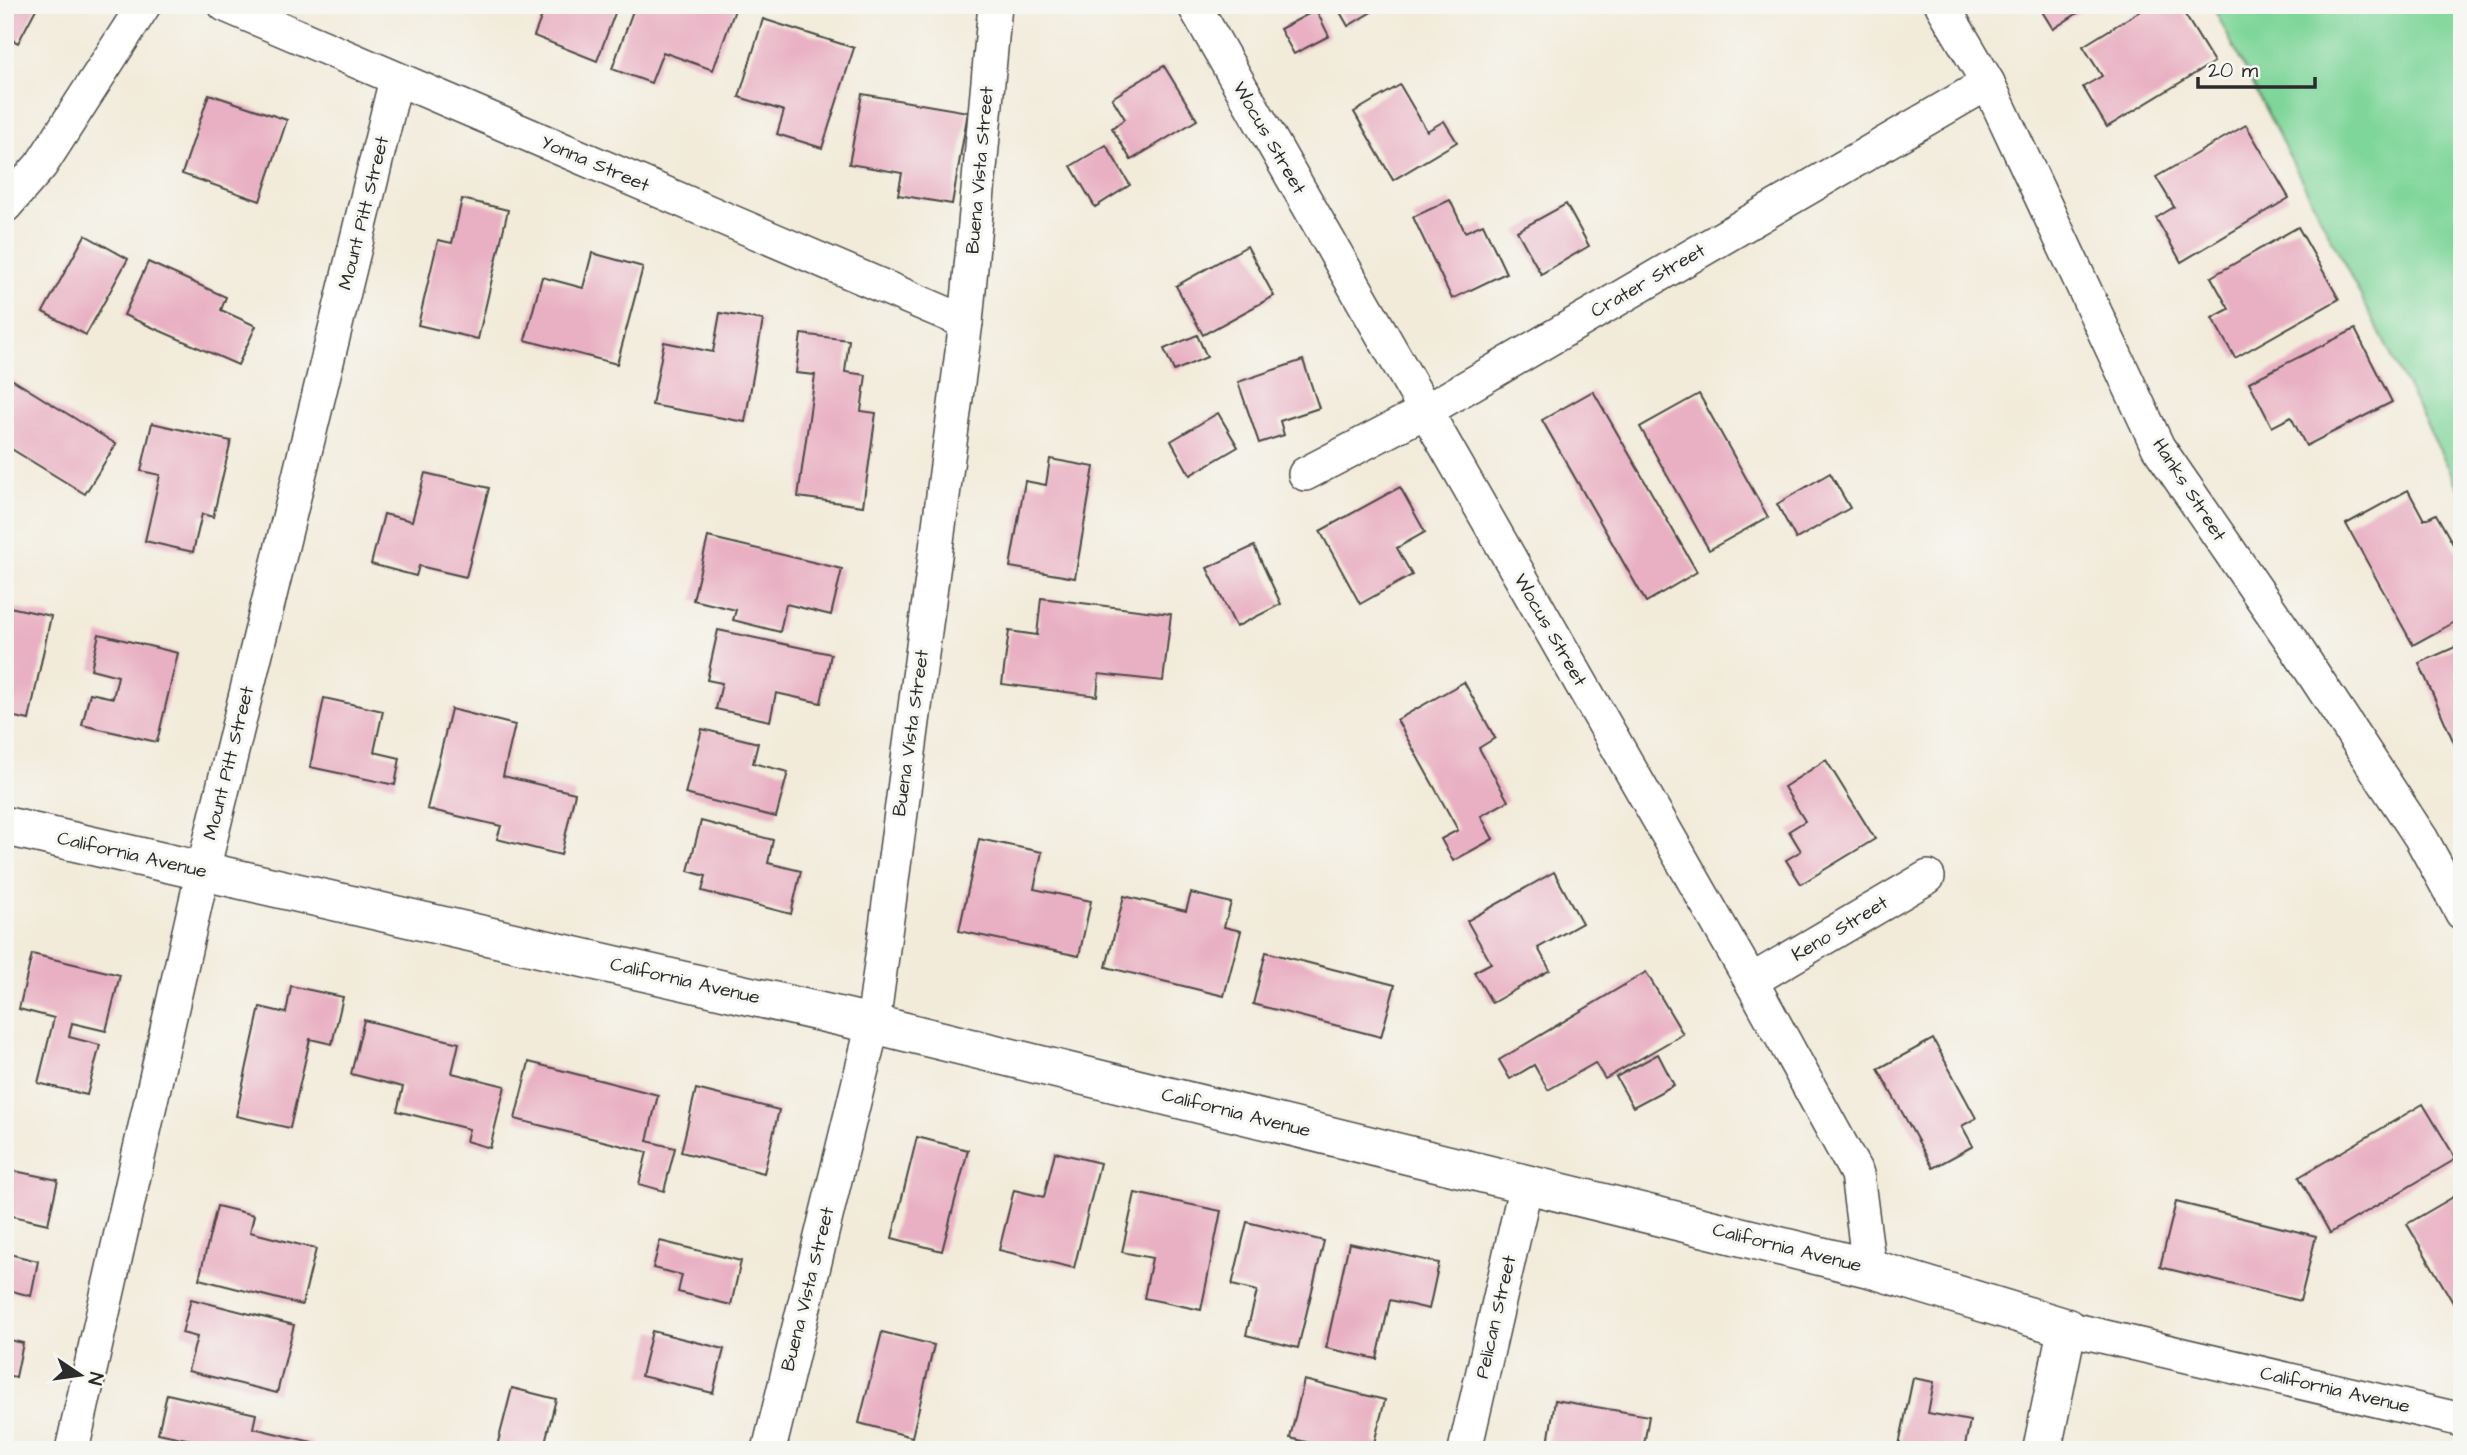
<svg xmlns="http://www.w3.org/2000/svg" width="2467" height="1455" viewBox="0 0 2467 1455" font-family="'Architects Daughter',sans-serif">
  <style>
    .green { fill: #7fd69a; stroke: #558062; stroke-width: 2 }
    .building { fill: #e9b0c3 }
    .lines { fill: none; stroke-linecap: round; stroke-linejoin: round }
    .minor-casing { stroke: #494845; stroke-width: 36 }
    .tertiary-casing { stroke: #494845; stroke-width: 41 }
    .minor { stroke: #fff; stroke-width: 33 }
    .tertiary { stroke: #fff; stroke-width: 38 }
    .labels { text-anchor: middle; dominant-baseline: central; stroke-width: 6; stroke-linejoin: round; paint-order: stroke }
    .street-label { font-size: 19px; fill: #2b2b2b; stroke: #f6f6f2 }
  </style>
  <rect width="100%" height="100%" fill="#f6f6f2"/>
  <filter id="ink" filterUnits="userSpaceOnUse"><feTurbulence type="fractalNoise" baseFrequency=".0143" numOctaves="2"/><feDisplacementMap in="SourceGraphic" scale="14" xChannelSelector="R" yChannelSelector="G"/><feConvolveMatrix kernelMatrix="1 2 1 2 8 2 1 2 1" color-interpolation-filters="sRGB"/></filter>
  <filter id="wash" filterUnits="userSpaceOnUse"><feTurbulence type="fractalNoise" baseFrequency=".00686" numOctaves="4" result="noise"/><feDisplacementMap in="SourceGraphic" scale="28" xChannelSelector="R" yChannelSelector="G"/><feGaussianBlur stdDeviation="1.57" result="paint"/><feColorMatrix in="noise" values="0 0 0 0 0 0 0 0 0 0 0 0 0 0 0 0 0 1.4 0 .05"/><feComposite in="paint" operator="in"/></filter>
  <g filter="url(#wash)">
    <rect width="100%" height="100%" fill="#f2ebda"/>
    <path class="green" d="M2212,5H2462V494Z"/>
    <g id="blocks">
      <g class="building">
        <path d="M5,5H29L36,9L18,43L5,36Z"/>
        <path d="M546,5H618L597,61L534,36Z"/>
        <path d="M635,5L736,7L713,70L663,52L651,83L612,69Z"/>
        <path d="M1336,5H1383L1348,26Z"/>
        <path d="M2038,5H2090L2053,29Z"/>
        <path d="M2150,5H2179L2214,62L2107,127L2083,87L2102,76L2083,46Z"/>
        <path d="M1316,10L1329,36L1294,54L1280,29Z"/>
        <path d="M763,19L854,48L822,148L777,134L784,111L739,97Z"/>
        <path d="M1164,66L1197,120L1131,160L1112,128L1125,119L1112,98Z"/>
        <path d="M1400,85L1427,131L1444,121L1457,142L1393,180L1354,112Z"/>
        <path d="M209,94L287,120L260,201L182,174Z"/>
        <path d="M862,94L968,112L952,204L898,195L902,173L849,164Z"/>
        <path d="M2246,125L2289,198L2181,262L2156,218L2174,207L2156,177Z"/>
        <path d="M1106,145L1130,185L1095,207L1071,166Z"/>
        <path d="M462,199L508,210L478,339L418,325L438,240L452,243Z"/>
        <path d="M1450,200L1465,232L1483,224L1506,273L1452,299L1413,217Z"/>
        <path d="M1566,204L1589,246L1541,274L1517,231Z"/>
        <path d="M2298,227L2339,299L2235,358L2212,318L2229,309L2211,277Z"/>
        <path d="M85,235L128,259L86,335L43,312Z"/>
        <path d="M1247,246L1274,296L1203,335L1176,286Z"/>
        <path d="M592,253L643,267L617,364L525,340L542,277L583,288Z"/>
        <path d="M148,262L226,297L221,310L256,326L238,365L124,315Z"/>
        <path d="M720,313L763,320L745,422L652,405L664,342L713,352Z"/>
        <path d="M2355,329L2392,402L2306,446L2291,417L2272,427L2249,382Z"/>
        <path d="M801,334L849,340L845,372L866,375L861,411L876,413L863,506L798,497L815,375L796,373Z"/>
        <path d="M1197,335L1207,357L1174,371L1164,349Z"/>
        <path d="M1303,360L1319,408L1280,421L1284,435L1259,443L1238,382Z"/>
        <path d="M5,375L116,444L85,494L5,445Z"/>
        <path d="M1593,391L1697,572L1646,602L1542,420Z"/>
        <path d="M1699,394L1768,517L1709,550L1640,427Z"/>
        <path d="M1218,413L1238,447L1190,475L1171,441Z"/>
        <path d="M152,423L231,441L213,517L202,514L193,552L145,541L160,475L141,471Z"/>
        <path d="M1050,459L1094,467L1075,578L1010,567L1025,481L1046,485Z"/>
        <path d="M425,473L489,488L466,577L419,566L416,576L371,564L384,514L412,521Z"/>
        <path d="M1830,473L1850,508L1796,539L1777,504Z"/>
        <path d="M1400,487L1425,532L1397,548L1412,575L1360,604L1320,531Z"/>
        <path d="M2408,490L2424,520L2436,514L2462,560V577L2456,580L2462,590V618L2413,645L2346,524Z"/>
        <path d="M708,537L842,569L831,615L786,604L780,632L733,620L736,610L693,600Z"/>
        <path d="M1254,546L1281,604L1236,627L1207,568Z"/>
        <path d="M1041,598L1171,614L1163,681L1099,674L1097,696L1002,684L1009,631L1037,635Z"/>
        <path d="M5,606L51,616L29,720L5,715Z"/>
        <path d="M718,630L831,654L821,703L776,693L770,721L716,709L722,683L707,680Z"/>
        <path d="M99,634L178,653L157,742L82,725L90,693L113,698L118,676L91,669Z"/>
        <path d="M2462,644V761L2419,663Z"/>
        <path d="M1464,682L1495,738L1479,748L1508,801L1481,816L1493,839L1453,861L1441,839L1458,830L1397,720Z"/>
        <path d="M324,698L383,711L374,752L400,758L395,785L310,767Z"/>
        <path d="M451,709L515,725L503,776L575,793L561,855L497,839L501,826L427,809Z"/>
        <path d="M702,729L758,743L753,763L788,772L776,817L685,794Z"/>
        <path d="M1826,760L1875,839L1801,884L1786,860L1801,851L1789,831L1805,821L1784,787Z"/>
        <path d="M701,821L773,840L768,863L801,871L791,914L702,891L706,876L688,871Z"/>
        <path d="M979,839L1042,852L1034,889L1091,901L1079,956L959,931Z"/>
        <path d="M1554,872L1582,923L1538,948L1550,970L1492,1003L1474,972L1491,963L1467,921Z"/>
        <path d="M1191,893L1231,903L1224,927L1241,931L1224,996L1106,967L1124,896L1186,911Z"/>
        <path d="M1266,952L1395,985L1381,1037L1253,1004Z"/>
        <path d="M32,954L120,975L106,1031L72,1023L69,1037L100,1045L87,1095L38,1083L54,1018L19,1009Z"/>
        <path d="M1646,972L1683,1034L1605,1079L1595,1063L1548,1090L1534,1065L1510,1079L1499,1060Z"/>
        <path d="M291,986L343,997L332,1044L310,1039L290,1128L236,1116L260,1007L286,1013Z"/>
        <path d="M364,1020L459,1043L452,1073L505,1086L490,1148L466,1141L469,1129L397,1111L403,1087L351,1074Z"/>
        <path d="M1933,1039L1976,1118L1962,1126L1973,1146L1933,1168L1878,1069Z"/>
        <path d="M1658,1054L1674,1085L1633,1107L1616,1077Z"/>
        <path d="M529,1062L658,1095L647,1141L675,1148L664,1191L639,1184L647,1152L515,1119Z"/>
        <path d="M696,1089L779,1110L764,1173L681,1152Z"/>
        <path d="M2423,1104L2456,1159L2330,1233L2299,1177Z"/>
        <path d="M917,1137L968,1150L942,1251L892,1238Z"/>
        <path d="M1055,1152L1100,1163L1074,1268L999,1250L1014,1190L1044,1197Z"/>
        <path d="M5,1169L58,1180L48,1224L8,1215L5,1224Z"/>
        <path d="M2462,1192V1318L2407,1224Z"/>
        <path d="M1135,1193L1221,1211L1201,1310L1144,1298L1152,1258L1122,1252Z"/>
        <path d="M2176,1202L2316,1236L2300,1301L2160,1267Z"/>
        <path d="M217,1206L254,1215L250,1232L316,1249L302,1305L199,1279Z"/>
        <path d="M1247,1222L1324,1241L1298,1348L1246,1335L1257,1291L1232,1285Z"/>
        <path d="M660,1241L741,1261L731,1305L678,1292L682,1275L653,1268Z"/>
        <path d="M1349,1243L1439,1263L1429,1309L1390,1300L1377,1359L1326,1348Z"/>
        <path d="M5,1253L38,1261L31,1296L12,1291L6,1316Z"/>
        <path d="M191,1299L294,1325L277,1393L188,1371L197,1337L182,1333Z"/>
        <path d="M652,1331L724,1349L713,1393L641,1376Z"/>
        <path d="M882,1332L934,1345L912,1437L859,1423Z"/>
        <path d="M5,1339L23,1343L16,1377L5,1375Z"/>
        <path d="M1913,1378L1934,1382L1928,1413L1970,1421L1964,1450H1898Z"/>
        <path d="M1304,1380L1385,1400L1374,1443L1398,1450H1338L1290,1438Z"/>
        <path d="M512,1388L556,1399L543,1450H496Z"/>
        <path d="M167,1394L256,1414L253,1428L312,1442L310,1450H189L191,1440L158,1433Z"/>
        <path d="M1555,1400L1649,1416L1643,1450H1547Z"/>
      </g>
    </g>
  </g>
  <g filter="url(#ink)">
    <use href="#blocks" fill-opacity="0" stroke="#494845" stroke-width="2"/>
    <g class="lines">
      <g class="minor-casing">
        <g id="minor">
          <path d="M225,5L966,322"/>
          <path d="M1194,5L1751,981L1857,1174L1869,1268"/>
          <path d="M1942,5L1988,83L2158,447L2297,649L2421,838L2462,913"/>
          <path d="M5,206L41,165L144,5"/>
          <path d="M1305,474L1424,412L1988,83"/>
          <path d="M1751,981L1928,877"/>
          <path d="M2067,1328L2462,1420"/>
          <path d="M72,1450L203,870L396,79"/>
          <path d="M769,1450L873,1024L966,322L995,5"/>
          <path d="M1465,1450L1526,1184"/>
        </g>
      </g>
      <g class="tertiary-casing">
        <path id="tertiary" d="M5,826L873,1024L1869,1268L2067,1328L2042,1450"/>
      </g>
      <use href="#minor" class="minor"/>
      <use href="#tertiary" class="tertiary"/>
    </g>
  </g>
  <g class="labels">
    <g class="street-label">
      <text transform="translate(1269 138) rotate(60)">Wocus Street</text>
      <text transform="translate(595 164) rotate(23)">Yonna Street</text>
      <text transform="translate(980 170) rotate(-85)">Buena Vista Street</text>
      <text transform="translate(364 213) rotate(-76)">Mount Pitt Street</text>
      <text transform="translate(1648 281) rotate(-30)">Crater Street</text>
      <text transform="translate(2189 490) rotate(57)">Hanks Street</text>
      <text transform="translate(1550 630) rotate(60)">Wocus Street</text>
      <text transform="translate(911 733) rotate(-82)">Buena Vista Street</text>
      <text transform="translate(229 763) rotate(-76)">Mount Pitt Street</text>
      <text transform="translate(132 855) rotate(13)">California Avenue</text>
      <text transform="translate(1840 929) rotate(-31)">Keno Street</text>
      <text transform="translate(685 981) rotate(13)">California Avenue</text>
      <text transform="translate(1236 1113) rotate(14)">California Avenue</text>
      <text transform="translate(1787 1248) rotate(14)">California Avenue</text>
      <text transform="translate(808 1289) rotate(-76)">Buena Vista Street</text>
      <text transform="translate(1496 1317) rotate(-77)">Pelican Street</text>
      <text transform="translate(2335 1390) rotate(13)">California Avenue</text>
    </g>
  </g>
  <rect width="2467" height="1455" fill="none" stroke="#f6f6f2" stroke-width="28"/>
  <g transform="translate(80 1375) rotate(103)" stroke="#f6f6f2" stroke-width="5" paint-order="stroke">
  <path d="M0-5L12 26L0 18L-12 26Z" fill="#2b2b2b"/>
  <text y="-10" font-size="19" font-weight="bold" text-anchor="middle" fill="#2b2b2b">N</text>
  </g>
  <path d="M2198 77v10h117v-10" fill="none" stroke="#2b2b2b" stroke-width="3.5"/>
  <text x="2208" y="77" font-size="21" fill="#2b2b2b" stroke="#f6f6f2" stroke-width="5" paint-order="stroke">20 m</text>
</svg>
